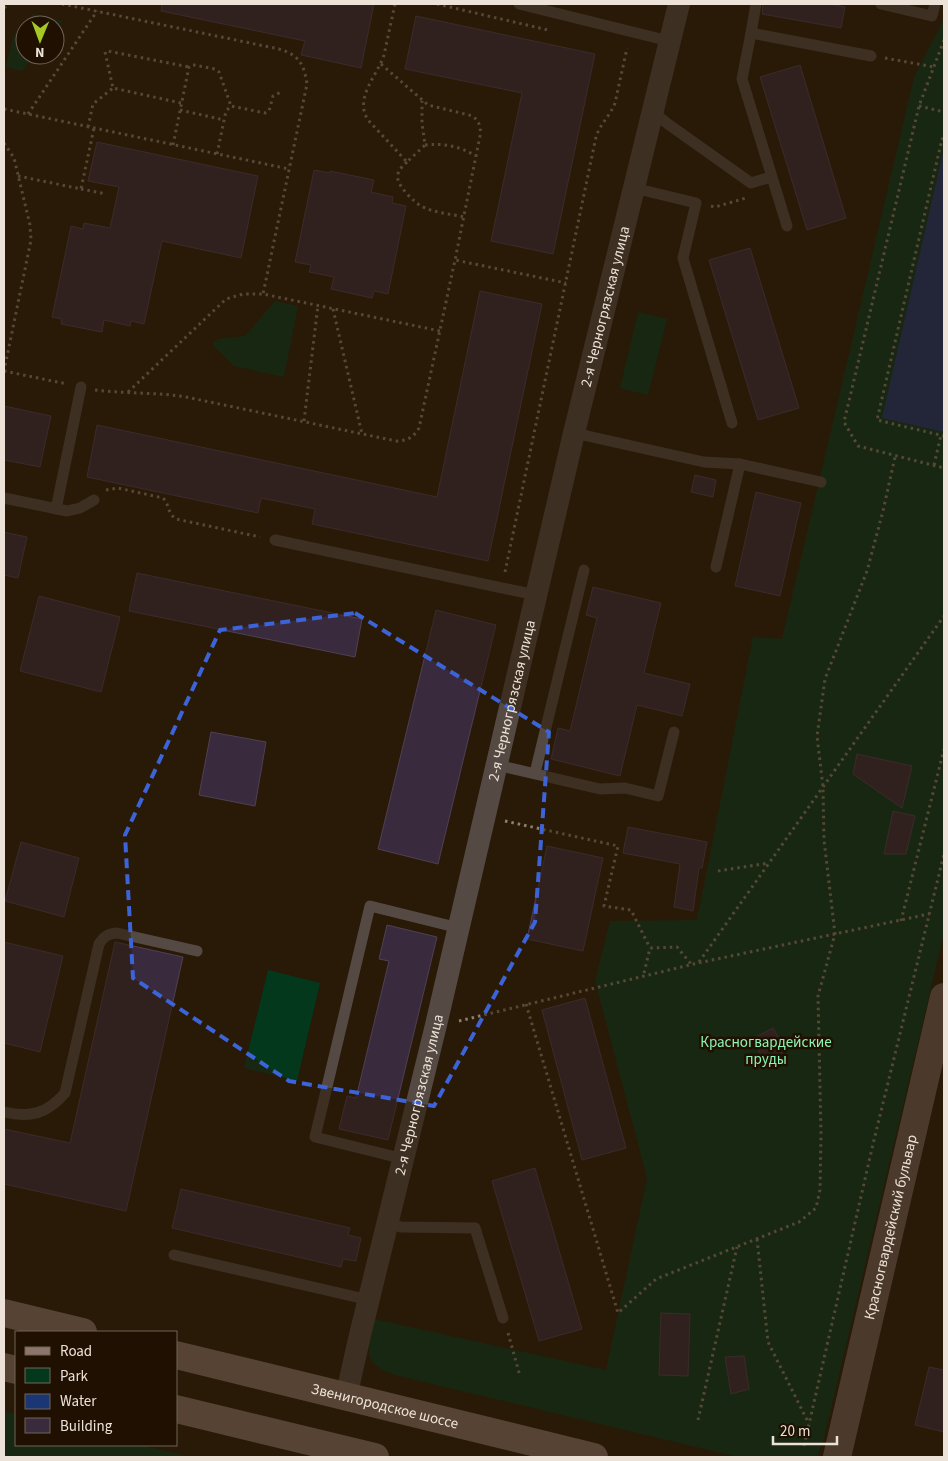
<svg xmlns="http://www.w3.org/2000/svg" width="948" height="1461" viewBox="0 0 948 1461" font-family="'Source Sans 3',sans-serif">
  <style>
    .green { fill: #04381d }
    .water { fill: #1b3773 }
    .building { fill: #392a3d; stroke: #504054 }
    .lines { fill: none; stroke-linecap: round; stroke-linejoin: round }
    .path { stroke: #8d7f71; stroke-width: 3; stroke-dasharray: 2.5 4; stroke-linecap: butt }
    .lane { stroke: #554944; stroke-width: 11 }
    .street { stroke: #554944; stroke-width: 22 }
    .secondary { stroke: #74625a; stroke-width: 28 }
    .primary { stroke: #8c756a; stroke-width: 28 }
    .marked { fill: none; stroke: #3c64d8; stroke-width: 4; stroke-dasharray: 10 6; stroke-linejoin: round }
    .labels { text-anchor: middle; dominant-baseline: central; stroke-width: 5; stroke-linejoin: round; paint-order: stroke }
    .street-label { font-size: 15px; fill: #ede2d7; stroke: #1f1001 }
    .park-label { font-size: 15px; fill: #8bf6b3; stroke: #1f1001 }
  </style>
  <rect width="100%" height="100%" fill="#291907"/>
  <g class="green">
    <path d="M944,12V933L824,1438L818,1454L815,1457H738L395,1375C391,1373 385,1372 381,1369C361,1359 370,1335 374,1319L606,1370L647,1178L595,981L610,921L697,920L753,637L782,639L914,77L942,23Z"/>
    <path d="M33,14L63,21L55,31V25H25V55H35L22,71L6,67L13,38Z"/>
    <path d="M275,301L298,306L284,377L234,366L213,345V342L218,339L245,336Z"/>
    <path d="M638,312L667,319L648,395L620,388Z"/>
    <path d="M268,970L320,983L297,1081L244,1068Z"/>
    <path d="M4,1411L16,1414V1445H140L191,1457H4Z"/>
  </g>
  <path class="water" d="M944,148V432L882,418Z"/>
  <g class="building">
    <path d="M162,4H374L361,68L301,55L305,41L161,11Z"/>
    <path d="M763,4H829L845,7L841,28L762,14Z"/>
    <path d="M416,16L595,54L553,254L491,241L522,93L405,69Z"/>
    <path d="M800,65L846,218L807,230L760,77Z"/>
    <path d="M97,142L258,176L241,258L162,241L144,324L131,321L130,326L104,320L102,332L61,324L62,319L52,317L71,226L83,229L84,223L110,228L119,187L88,181Z"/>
    <path d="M314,170L330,173V171L374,180L371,192L393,197L392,203L406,206L388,294L374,291L372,298L331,289L334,277L309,272L311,265L295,262Z"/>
    <path d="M750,248L799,408L758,420L709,260Z"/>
    <path d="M480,291L542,304L488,561L312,524L315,509L261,498L258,513L87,477L97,425L437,497Z"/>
    <path d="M4,406L51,416L40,467L4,460Z"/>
    <path d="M695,475L716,480L713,497L691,492Z"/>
    <path d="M756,492L801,503L780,596L735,586Z"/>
    <path d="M4,532L27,537L18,578L4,575Z"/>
    <path d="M137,573L362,619L355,657L129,611Z"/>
    <path d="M593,587L661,603L644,673L690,684L682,716L637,705L620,776L551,759L558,728L570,731L597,618L586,615Z"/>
    <path d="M39,596L120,617L101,692L20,671Z"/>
    <path d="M436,610L496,625L438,864L378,849Z"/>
    <path d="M211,732L266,742L255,806L199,795Z"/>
    <path d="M857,754L912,766L902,808L853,774Z"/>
    <path d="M893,811L915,816L906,854H884Z"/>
    <path d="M628,827L707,842L702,868H699L693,911L674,907L680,864L623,853Z"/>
    <path d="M21,842L79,858L64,917L5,901Z"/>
    <path d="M547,846L603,858L583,951L527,939Z"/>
    <path d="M387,925L437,937L388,1140L339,1129L347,1096L356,1098L389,961L379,959Z"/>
    <path d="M4,942L63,956L40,1052L4,1043Z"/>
    <path d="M115,942L183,957L126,1211L4,1184V1129L70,1143Z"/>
    <path d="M585,998L626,1148L582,1160L542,1010Z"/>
    <path d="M773,1028L786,1050L765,1062L752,1039Z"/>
    <path d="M535,1168L582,1329L539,1341L492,1181Z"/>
    <path d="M181,1189L350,1228L348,1235L361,1238L356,1261L343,1259L341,1267L172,1228Z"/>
    <path d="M661,1313L690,1314L688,1376L659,1375Z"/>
    <path d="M744,1356L749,1389L731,1394L725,1357Z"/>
    <path d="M929,1367L944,1370V1432L915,1425Z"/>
  </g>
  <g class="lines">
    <g class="path">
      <path d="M62,4L279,49C299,55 304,64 307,84L263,294"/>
      <path d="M395,4L384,55C377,76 354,98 368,120L407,162L425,145L422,123V101"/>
      <path d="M437,4L548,30"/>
      <path d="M4,8L9,4"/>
      <path d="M944,40L919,106L844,422L858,446L944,468"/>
      <path d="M885,58L934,67"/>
      <path d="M381,64L428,105L473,116C480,123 481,127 480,136L455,260"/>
      <path d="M181,103L113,88L105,52L108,51L189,67"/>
      <path d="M919,106L944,112"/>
      <path d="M4,109L289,169"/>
      <path d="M180,110L224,120"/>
      <path d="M28,114L97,11"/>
      <path d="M88,127L93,104L113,88"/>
      <path d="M944,139H942L877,420L944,436"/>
      <path d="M4,143L14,158L30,225L31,240L4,371"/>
      <path d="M173,145L189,67L191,65H194L215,69L219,72L231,106"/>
      <path d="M425,145C444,143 459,146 476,156"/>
      <path d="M217,154L226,111L231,106L265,113L269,111L273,96L281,92"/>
      <path d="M407,162C393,174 396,181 407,194C413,200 418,205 425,208C437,213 451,214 464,217"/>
      <path d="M18,176L81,189L94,128"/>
      <path d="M81,189L106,194"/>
      <path d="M711,206L715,207L746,198"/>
      <path d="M333,309L362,434"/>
      <path d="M4,371L67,384"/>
      <path d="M95,390C126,394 156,392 186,397L396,441C407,441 414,437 419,428L455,260L566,283"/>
      <path d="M128,392L226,299L243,294H263L440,331"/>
      <path d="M304,421L318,305"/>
      <path d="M934,465L941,435"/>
      <path d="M106,490L118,488L163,498C170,505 167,513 176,519L260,537"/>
      <path d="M505,572L596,137C600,124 610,116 615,103L627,48"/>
      <path d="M505,821L618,846L604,906L631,910L650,948"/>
      <path d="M718,871L769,863"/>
      <path d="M901,921L944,749"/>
      <path d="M699,962L944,616"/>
      <path d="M644,973L650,948L677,947L691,964"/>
      <path d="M526,1004L618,1313L656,1279L799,1222L816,1208L820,1190L821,1134L818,996L835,934L824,840L823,787L817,736L825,679L867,571L883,511L895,457"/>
      <path d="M459,1021L698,963L929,914"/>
      <path d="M757,1239L768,1342L809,1424"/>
      <path d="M508,1333L520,1376"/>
      <path d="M698,1420L737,1247"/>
      <path d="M804,1446L873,1144L944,854"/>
    </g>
    <g class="lane">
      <path d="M519,4L669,41"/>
      <path d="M756,4L751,33L871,56"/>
      <path d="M881,4L932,16L935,4"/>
      <path d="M751,33L742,79L787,226"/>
      <path d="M652,111L668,124L751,183L771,177"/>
      <path d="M634,188L696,203L683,258L732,423"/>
      <path d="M574,433L704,462L740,464L821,482"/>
      <path d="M4,498L67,511L80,508L94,500"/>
      <path d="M56,509L81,387"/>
      <path d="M275,540L536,595"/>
      <path d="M716,567L740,464"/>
      <path d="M497,765L600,789L625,788L658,796L674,732"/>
      <path d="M535,773L584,570"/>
      <path d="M4,1112C30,1118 47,1114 65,1093L99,944C104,936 108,934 117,933L197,951"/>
      <path d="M404,1159L315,1137L370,906L459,928"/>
      <path d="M388,1223L401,1227L475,1228L503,1318"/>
      <path d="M174,1255L369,1300"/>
    </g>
    <path class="street" id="s1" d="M346,1397L360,1335L436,1025L574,433L679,4"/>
    <path class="secondary" id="s2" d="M837,1457L944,997"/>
    <g class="primary">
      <path d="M4,1313L83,1332"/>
      <path id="s3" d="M176,1355L594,1457"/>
      <path d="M4,1367L16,1370"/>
      <path d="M176,1409L375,1457"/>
    </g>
  </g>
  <path d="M0 0H948V1461H0ZM355,613L549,732L535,922L434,1106L289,1081L133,978L125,835L220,630Z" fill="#291907" fill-opacity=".55" fill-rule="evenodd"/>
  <path class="marked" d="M355,613L549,732L535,922L434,1106L289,1081L133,978L125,835L220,630Z"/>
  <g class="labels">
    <g class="street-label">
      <text stroke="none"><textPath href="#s1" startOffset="1121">2-я Черногрязская улица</textPath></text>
      <text stroke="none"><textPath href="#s1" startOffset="716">2-я Черногрязская улица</textPath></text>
      <text stroke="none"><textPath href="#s1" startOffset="311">2-я Черногрязская улица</textPath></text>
      <text stroke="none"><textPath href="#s2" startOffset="236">Красногвардейский бульвар</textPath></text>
      <text stroke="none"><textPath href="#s3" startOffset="215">Звенигородское шоссе</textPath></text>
    </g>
    <g class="park-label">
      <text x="766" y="1042">Красногвардейские<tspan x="766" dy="17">пруды</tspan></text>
    </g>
  </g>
  <rect width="948" height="1461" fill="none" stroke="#ede2d7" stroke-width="10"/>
  <rect x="15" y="1331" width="162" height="115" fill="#1f1001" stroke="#716457"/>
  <rect x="25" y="1347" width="25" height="8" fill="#8c756a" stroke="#716457"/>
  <text x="60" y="1356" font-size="15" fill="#ede2d7">Road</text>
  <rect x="25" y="1368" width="25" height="15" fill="#04381d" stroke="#716457"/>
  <text x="60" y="1381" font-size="15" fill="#ede2d7">Park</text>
  <rect x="25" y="1394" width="25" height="15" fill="#1b3773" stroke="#716457"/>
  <text x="60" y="1406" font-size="15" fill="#ede2d7">Water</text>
  <rect x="25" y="1418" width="25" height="15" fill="#392a3d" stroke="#716457"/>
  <text x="60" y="1431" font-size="15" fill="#ede2d7">Building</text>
  <g transform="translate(40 40) rotate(181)"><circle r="24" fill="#1f1001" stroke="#716457"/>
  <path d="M0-4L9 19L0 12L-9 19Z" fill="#a5c823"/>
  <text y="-8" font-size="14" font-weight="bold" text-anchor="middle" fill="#ede2d7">N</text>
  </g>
  <path d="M773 1436v8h64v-8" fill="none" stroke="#ede2d7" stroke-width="2.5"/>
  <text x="780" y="1436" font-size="15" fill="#ede2d7" stroke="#1f1001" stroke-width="4" paint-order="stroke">20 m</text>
</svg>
